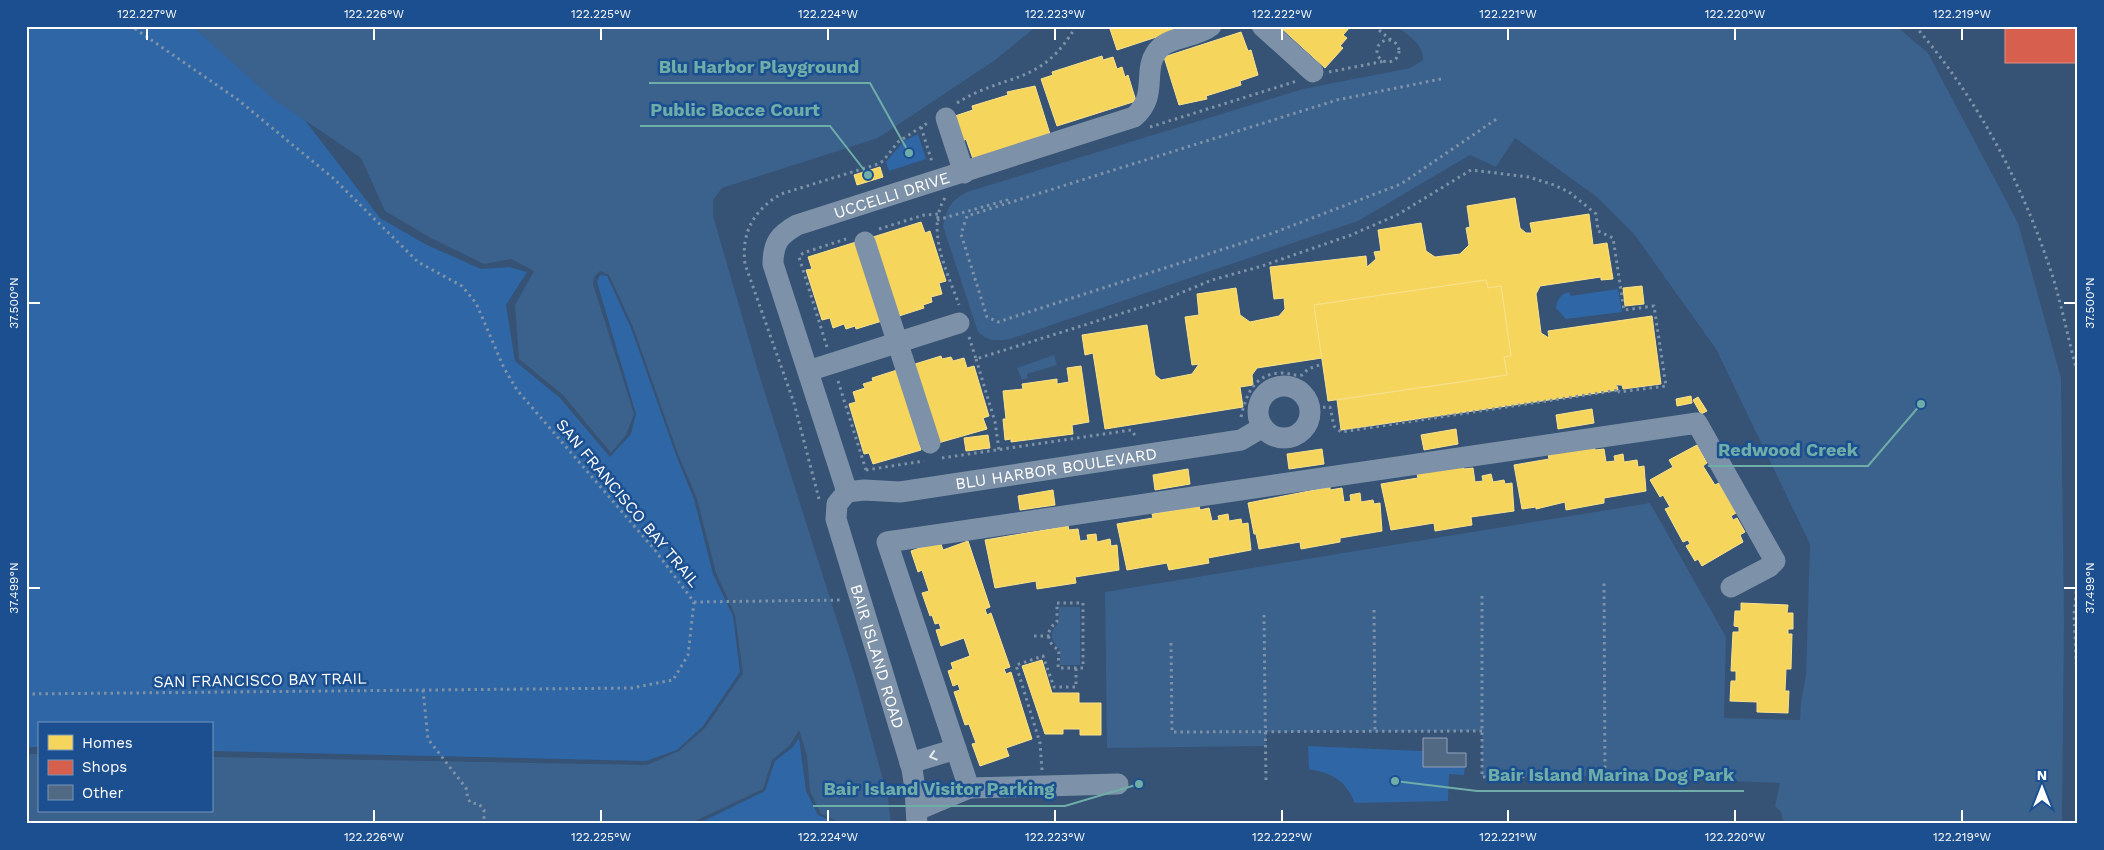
<svg xmlns="http://www.w3.org/2000/svg" width="2104" height="850" viewBox="0 0 2104 850" font-family="'Work Sans',sans-serif">
  <style>
    .green { fill: #2f66a5 }
    .water { fill: #3b618d }
    .homes { fill: #f6d55c; stroke: #f9e28d }
    .shops { fill: #d6604d; stroke: #e29082 }
    .building { fill: #526984; stroke: #92a2b6 }
    .lines { fill: none; stroke-linecap: round; stroke-linejoin: round }
    .path { stroke: #7d92a8; stroke-width: 3; stroke-dasharray: 2.5 4; stroke-linecap: butt }
    .minor { stroke: #7d92a8; stroke-width: 21 }
    .oneway { stroke: #e5e9ee }
    .ticks { fill: none; stroke: #fff; stroke-width: 2 }
    .labels { text-anchor: middle; dominant-baseline: central; stroke-width: 5; stroke-linejoin: round; paint-order: stroke }
    .street-label { font-size: 16px; fill: #fff; stroke: #1b4f8f }
    .leader { fill: none; stroke: #6fada8; stroke-width: 2 }
    .callout-dot { fill: #6fada8; stroke: #1b4f8f; stroke-width: 2 }
    .callout-label { font-size: 18px; text-anchor: middle; font-weight: bold; fill: #6fada8; stroke: #1b4f8f; stroke-width: 5; stroke-linejoin: round; paint-order: stroke }
    .neatline { fill: none; stroke: #fff; stroke-width: 2 }
    .ticks-label { font-size: 12px; text-anchor: middle; fill: #fff }
  </style>
  <rect width="100%" height="100%" fill="#365274"/>
  <g class="green">
    <path d="M26,26H226L242,38L380,218L427,245L481,269L509,267L527,272L506,305L515,361L560,398L610,457L631,434L636,414L597,282L600,275L607,276L631,328L676,455L694,499L713,574L733,616L740,672L703,726L677,750L646,761L211,751V724H39V747H26Z"/>
    <path d="M918,134L926,159L889,171L886,162L904,141Z"/>
    <path d="M1618,289L1622,312L1566,319L1556,308C1557,299 1561,294 1569,292L1571,296Z"/>
    <path d="M799,738L806,791L818,815L839,824H697L765,791L775,761L793,747Z"/>
    <path d="M1308,746L1466,753L1464,775L1449,774L1448,801L1355,803C1344,779 1334,774 1309,769Z"/>
  </g>
  <g class="water">
    <path d="M192,26H1037L995,60L878,138L722,188L713,200V216L759,374L855,677L888,798L891,824H844L821,814L810,791L807,756L799,730L790,745L772,760L763,789L689,824H26V754H39V811H211V757L647,765L679,751L705,728L743,673L735,615L716,573L697,499L678,454L633,327L609,275L600,271L594,277L593,284L634,414L626,435L611,453L563,395L519,359L515,305L534,271L511,259L484,264L429,237L385,211L361,158L273,99Z"/>
    <path d="M1396,26H1896L1928,53L2018,223L2061,378L2064,619L2062,824H1784L1781,812L1775,806L1780,783L1605,776L1482,777V731L1266,732V746L1107,748L1105,592L1650,503L1726,637L1724,718L1800,720L1801,701L1806,675L1810,544L1716,349L1634,234L1597,197L1515,138L1496,167L1470,155L1358,221L1010,339C996,341 989,342 978,332L943,226C947,207 950,202 967,192L1303,89L1410,68L1423,60C1423,43 1409,36 1396,26Z"/>
    <path d="M1054,355L1057,365L1027,374L1028,378L1022,380L1017,368Z"/>
    <path d="M1059,607H1080V665H1060V649C1051,642 1048,631 1059,623Z"/>
  </g>
  <g class="homes">
    <path d="M1109,26H1190L1117,50Z"/>
    <path d="M1279,26H1351L1343,35L1347,38L1340,46L1343,48L1325,68Z"/>
    <path d="M1241,32L1248,51L1251,50L1258,75L1240,81L1241,85L1206,96L1207,99L1179,105L1164,57Z"/>
    <path d="M1102,56L1103,60L1113,57L1117,69L1122,67L1125,77L1128,75L1136,101L1057,126L1041,79L1053,75L1052,72Z"/>
    <path d="M1035,86L1050,134L973,159L966,139L963,141L955,116L973,110L972,106L1008,95L1007,92Z"/>
    <path d="M880,167L883,177L857,185L854,175Z"/>
    <path d="M1515,198L1520,228L1526,233H1532L1530,223L1589,214L1593,245L1607,243L1613,279L1601,280V277L1540,286L1536,294L1541,333L1549,338L1548,331L1652,316L1661,384L1623,389L1622,385H1617L1618,390L1341,430L1337,400L1507,375L1504,357L1511,356L1501,286L1488,288L1486,280L1314,305L1322,358L1257,368L1252,375L1253,385L1240,387L1243,407L1105,429L1093,353L1085,355L1082,335L1147,325L1155,375L1161,380L1192,374L1199,364L1192,365L1185,317L1199,315L1197,294L1236,288L1240,315L1250,322L1279,316L1285,309L1284,298L1274,299L1270,267L1366,256L1367,267L1376,259L1374,252L1381,251L1378,230L1421,223L1426,251L1435,257L1460,254L1469,245L1466,228L1470,227L1467,206Z"/>
    <path d="M921,222L925,233L930,231L946,281L939,283L942,294L931,297L932,302L923,305L924,308L899,316L873,237Z"/>
    <path d="M856,242L882,321L856,329L855,326L846,329L844,324L833,328L830,318L822,320L806,270L812,269L808,257Z"/>
    <path d="M1486,280L1488,288L1501,286L1511,356L1504,357L1507,375L1328,401L1314,305Z"/>
    <path d="M1642,286L1644,304L1625,306L1623,288Z"/>
    <path d="M941,356L942,359L951,357L953,361L964,358L967,368L974,366L989,416L983,418L987,429L938,443L915,364Z"/>
    <path d="M1081,366L1089,422L1072,425L1073,434L1011,442V439L1005,440L1003,419H1006L1003,391L1023,389L1022,384L1057,379V384L1069,382L1067,368Z"/>
    <path d="M897,370L921,450L873,464L869,453L864,454L849,404L856,402L853,392L865,388L863,384L873,381L872,378Z"/>
    <path d="M1691,396L1692,403L1677,406L1676,399Z"/>
    <path d="M1698,397L1707,411L1701,414L1693,400Z"/>
    <path d="M1592,409L1594,423L1558,429L1556,415Z"/>
    <path d="M1456,429L1458,444L1424,450L1421,435Z"/>
    <path d="M988,435L990,448L966,451L964,438Z"/>
    <path d="M1697,445L1707,463L1703,466L1715,485L1719,483L1736,513L1731,516L1733,520L1737,518L1745,532L1740,535L1743,542L1702,566L1698,559L1695,561L1686,546L1690,544L1688,540L1683,542L1665,509L1670,507L1663,495L1660,497L1650,480L1673,467L1669,460Z"/>
    <path d="M1594,446L1595,450L1604,449L1606,462L1615,461L1614,456L1623,454L1624,462L1637,460L1638,467L1644,466L1646,491L1604,498V503L1566,510L1565,502L1536,509V507L1522,509L1514,465L1549,459L1548,454Z"/>
    <path d="M1322,449L1324,464L1289,469L1287,454Z"/>
    <path d="M1463,466L1464,469L1473,468L1475,482L1483,481L1482,476L1491,474L1493,482L1504,480L1505,484L1512,483L1514,511L1471,517L1472,525L1435,531L1434,523L1391,530L1381,484L1418,478L1417,474Z"/>
    <path d="M1188,469L1190,484L1155,490L1153,475Z"/>
    <path d="M1330,487V490L1342,488L1344,502L1351,501L1350,495L1360,493L1361,502L1373,500L1374,504L1380,503L1382,531L1340,538V542L1301,549L1300,542L1259,549L1256,534H1254L1248,503Z"/>
    <path d="M1053,490L1055,505L1020,510L1018,496Z"/>
    <path d="M1199,506L1200,510L1209,508L1212,521L1219,520L1218,516L1228,514L1229,521L1241,519L1242,524L1248,523L1251,550L1208,558L1209,563L1169,570L1167,563L1127,570L1117,524L1153,518L1152,514Z"/>
    <path d="M1068,526L1069,530L1078,529L1080,541L1088,540L1087,535L1096,534L1097,542L1110,539L1111,546L1117,545L1119,570L1075,577L1076,583L1037,589L1036,581L995,588L985,540Z"/>
    <path d="M940,541L943,550L968,541L990,607L985,609L987,615L991,613L1010,667L1004,669L1006,674L1011,672L1032,739L1006,748L1009,756L980,766L972,744L976,743L969,724L965,725L954,692L960,690L958,684L953,686L948,671L953,669L951,663L970,656L964,638L941,646L936,630L941,629L939,623L935,624L932,615L930,616L922,593L929,591L922,570L918,572L911,551Z"/>
    <path d="M1741,603L1788,605L1787,613H1793V629H1788V634H1792L1791,669H1786L1785,691H1789L1788,713L1757,712V702L1730,701L1731,681H1736V671H1731L1733,632H1739V627L1734,626L1735,611H1741Z"/>
    <path d="M1042,660L1052,693H1079V703H1101V735H1080V729H1063V734H1045L1022,666Z"/>
  </g>
  <rect class="shops" x="2005" y="26" width="73" height="37"/>
  <path class="building" d="M1423,738H1447V753H1466V767H1423Z"/>
  <g class="lines">
    <g class="path">
      <path d="M1374,26L1391,40"/>
      <path d="M1915,26C1973,93 2017,173 2046,257C2060,294 2067,336 2078,375"/>
      <circle cx="1388" cy="51" r="11"/>
      <path d="M1329,72L1385,61"/>
      <path d="M1441,79L1337,100L967,216L961,234L987,317L998,322L1273,233L1401,184L1498,118"/>
      <path d="M957,103C1006,72 1041,87 1076,26"/>
      <path d="M921,127L932,162"/>
      <path d="M1150,127L1297,81"/>
      <path d="M945,198C925,230 948,273 959,305"/>
      <path d="M937,220L1007,200L1008,204"/>
      <path d="M879,229L924,215L938,214"/>
      <path d="M969,337L976,359L1161,301L1212,280L1262,266L1351,235L1397,215L1471,170L1529,177L1554,185L1569,192L1596,214L1598,231L1613,238L1624,310L1654,306L1666,386L1619,392L1618,385"/>
      <path d="M827,347L799,257L803,253L846,239"/>
      <path d="M976,359L995,422L999,450"/>
      <path d="M838,381L866,470"/>
      <path d="M1310,408L1330,407L1334,426L1341,432L1619,390"/>
      <path d="M1241,417C1246,394 1255,373 1282,373C1289,373 1295,376 1302,375L1308,369L1322,364"/>
      <path d="M942,458L1131,430L1137,438"/>
      <path d="M866,470L924,461"/>
      <path d="M819,499L794,403L745,264C741,232 754,210 781,194L878,164L883,161L898,142L929,122"/>
      <path d="M2078,572L2074,615L2078,699"/>
      <path d="M1482,596V777L1605,776L1604,582"/>
      <path d="M694,602L843,600"/>
      <path d="M1057,603H1083V668H1058L1059,650C1046,643 1045,630 1057,622Z"/>
      <path d="M1374,610L1375,732"/>
      <path d="M1264,615L1266,783"/>
      <path d="M1034,636H1051"/>
      <path d="M1171,643L1172,732L1482,731"/>
      <path d="M423,690L428,739L466,788L468,799L471,803L479,804L484,810V824"/>
      <path d="M26,694L632,688L673,680L688,655L694,602L654,549L517,390L504,368L476,303L462,286L418,262L333,178L237,99L131,26"/>
      <path d="M1042,770L1040,743L1016,665L1043,656L1054,687H1076V665"/>
    </g>
    <g class="minor">
      <path d="M1262,26L1313,72"/>
      <path d="M946,118L964,173"/>
      <path d="M865,242L930,443"/>
      <path d="M808,371L959,323"/>
      <circle cx="1284" cy="412" r="26"/>
      <path id="s1" d="M847,492L773,264C773,243 779,235 797,225L1134,117C1161,94 1139,67 1161,47C1172,37 1197,37 1211,26"/>
      <path id="s2" d="M847,492L864,490L900,492L1241,440L1263,427"/>
      <path id="s3" d="M847,492L837,504L836,519L912,769L915,789L917,824"/>
      <path d="M910,763L956,749"/>
      <path d="M969,788L887,542L1697,423L1775,561L1769,567L1731,587"/>
      <path d="M917,810L969,788L1118,784"/>
    </g>
  </g>
  <defs><path id="oneway-chevron" d="M-2-3.5L2.5 0L-2 3.5" fill="none" stroke-width="1.6" stroke-linecap="round" stroke-linejoin="round" transform="scale(1.25)"/></defs>
  <use class="oneway" href="#oneway-chevron" transform="translate(933 756) rotate(163)"/>
  <path class="ticks" d="M147,28V40M374,28V40M601,28V40M828,28V40M1055,28V40M1282,28V40M1508,28V40M1735,28V40M1962,28V40M28,303H40M2064,303H2076M28,588H40M2064,588H2076M374,810V822M601,810V822M828,810V822M1055,810V822M1282,810V822M1508,810V822M1735,810V822M1962,810V822"/>
  <g class="labels">
    <g class="street-label">
      <text stroke="none"><textPath href="#s1" startOffset="388">UCCELLI DRIVE</textPath></text>
      <text stroke="none"><textPath href="#s2" startOffset="211">BLU HARBOR BOULEVARD</textPath></text>
      <text transform="translate(628 503) rotate(50)">SAN FRANCISCO BAY TRAIL</text>
      <text stroke="none"><textPath href="#s3" startOffset="174">BAIR ISLAND ROAD</textPath></text>
      <text transform="translate(260 680) rotate(-1)">SAN FRANCISCO BAY TRAIL</text>
    </g>
  </g>
  <path class="leader" d="M909 153L870 83H649M868 175L830 126H640M1921 404L1868 466H1708M1395 781L1477 791H1744M1139 784L1065 806H813"/>
  <g class="callout-dot">
    <circle cx="909" cy="153" r="5"/>
    <circle cx="868" cy="175" r="5"/>
    <circle cx="1921" cy="404" r="5"/>
    <circle cx="1395" cy="781" r="5"/>
    <circle cx="1139" cy="784" r="5"/>
  </g>
  <g class="callout-label">
    <text x="759" y="73">Blu Harbor Playground</text>
    <text x="735" y="116">Public Bocce Court</text>
    <text x="1788" y="456">Redwood Creek</text>
    <text x="1611" y="781">Bair Island Marina Dog Park</text>
    <text x="939" y="795">Bair Island Visitor Parking</text>
  </g>
  <rect width="2104" height="850" fill="none" stroke="#1b4f8f" stroke-width="55"/>
  <rect x="38" y="722" width="175" height="90" fill="#1b4f8f" stroke="#7695bc"/>
  <rect x="48" y="735" width="25" height="15" fill="#f6d55c" stroke="#7695bc"/>
  <text x="82" y="748" font-size="15" fill="#ffffff">Homes</text>
  <rect x="48" y="760" width="25" height="15" fill="#d6604d" stroke="#7695bc"/>
  <text x="82" y="772" font-size="15" fill="#ffffff">Shops</text>
  <rect x="48" y="785" width="25" height="15" fill="#526984" stroke="#7695bc"/>
  <text x="82" y="798" font-size="15" fill="#ffffff">Other</text>
  <g transform="translate(2042 788)" stroke="#1b4f8f" stroke-width="4" paint-order="stroke">
  <path d="M0-4L9 19L0 12L-9 19Z" fill="#ffffff"/>
  <text y="-8" font-size="14" font-weight="bold" text-anchor="middle" fill="#ffffff">N</text>
  </g>
  <rect x="28" y="28" width="2048" height="794" class="neatline"/>
  <g class="ticks-label">
    <text x="147" y="18">122.227°W</text>
    <text x="374" y="18">122.226°W</text>
    <text x="601" y="18">122.225°W</text>
    <text x="828" y="18">122.224°W</text>
    <text x="1055" y="18">122.223°W</text>
    <text x="1282" y="18">122.222°W</text>
    <text x="1508" y="18">122.221°W</text>
    <text x="1735" y="18">122.220°W</text>
    <text x="1962" y="18">122.219°W</text>
    <text transform="translate(14 303) rotate(-90)" y="4">37.500°N</text>
    <text transform="translate(2090 303) rotate(-90)" y="4">37.500°N</text>
    <text transform="translate(14 588) rotate(-90)" y="4">37.499°N</text>
    <text transform="translate(2090 588) rotate(-90)" y="4">37.499°N</text>
    <text x="374" y="841">122.226°W</text>
    <text x="601" y="841">122.225°W</text>
    <text x="828" y="841">122.224°W</text>
    <text x="1055" y="841">122.223°W</text>
    <text x="1282" y="841">122.222°W</text>
    <text x="1508" y="841">122.221°W</text>
    <text x="1735" y="841">122.220°W</text>
    <text x="1962" y="841">122.219°W</text>
  </g>
</svg>
